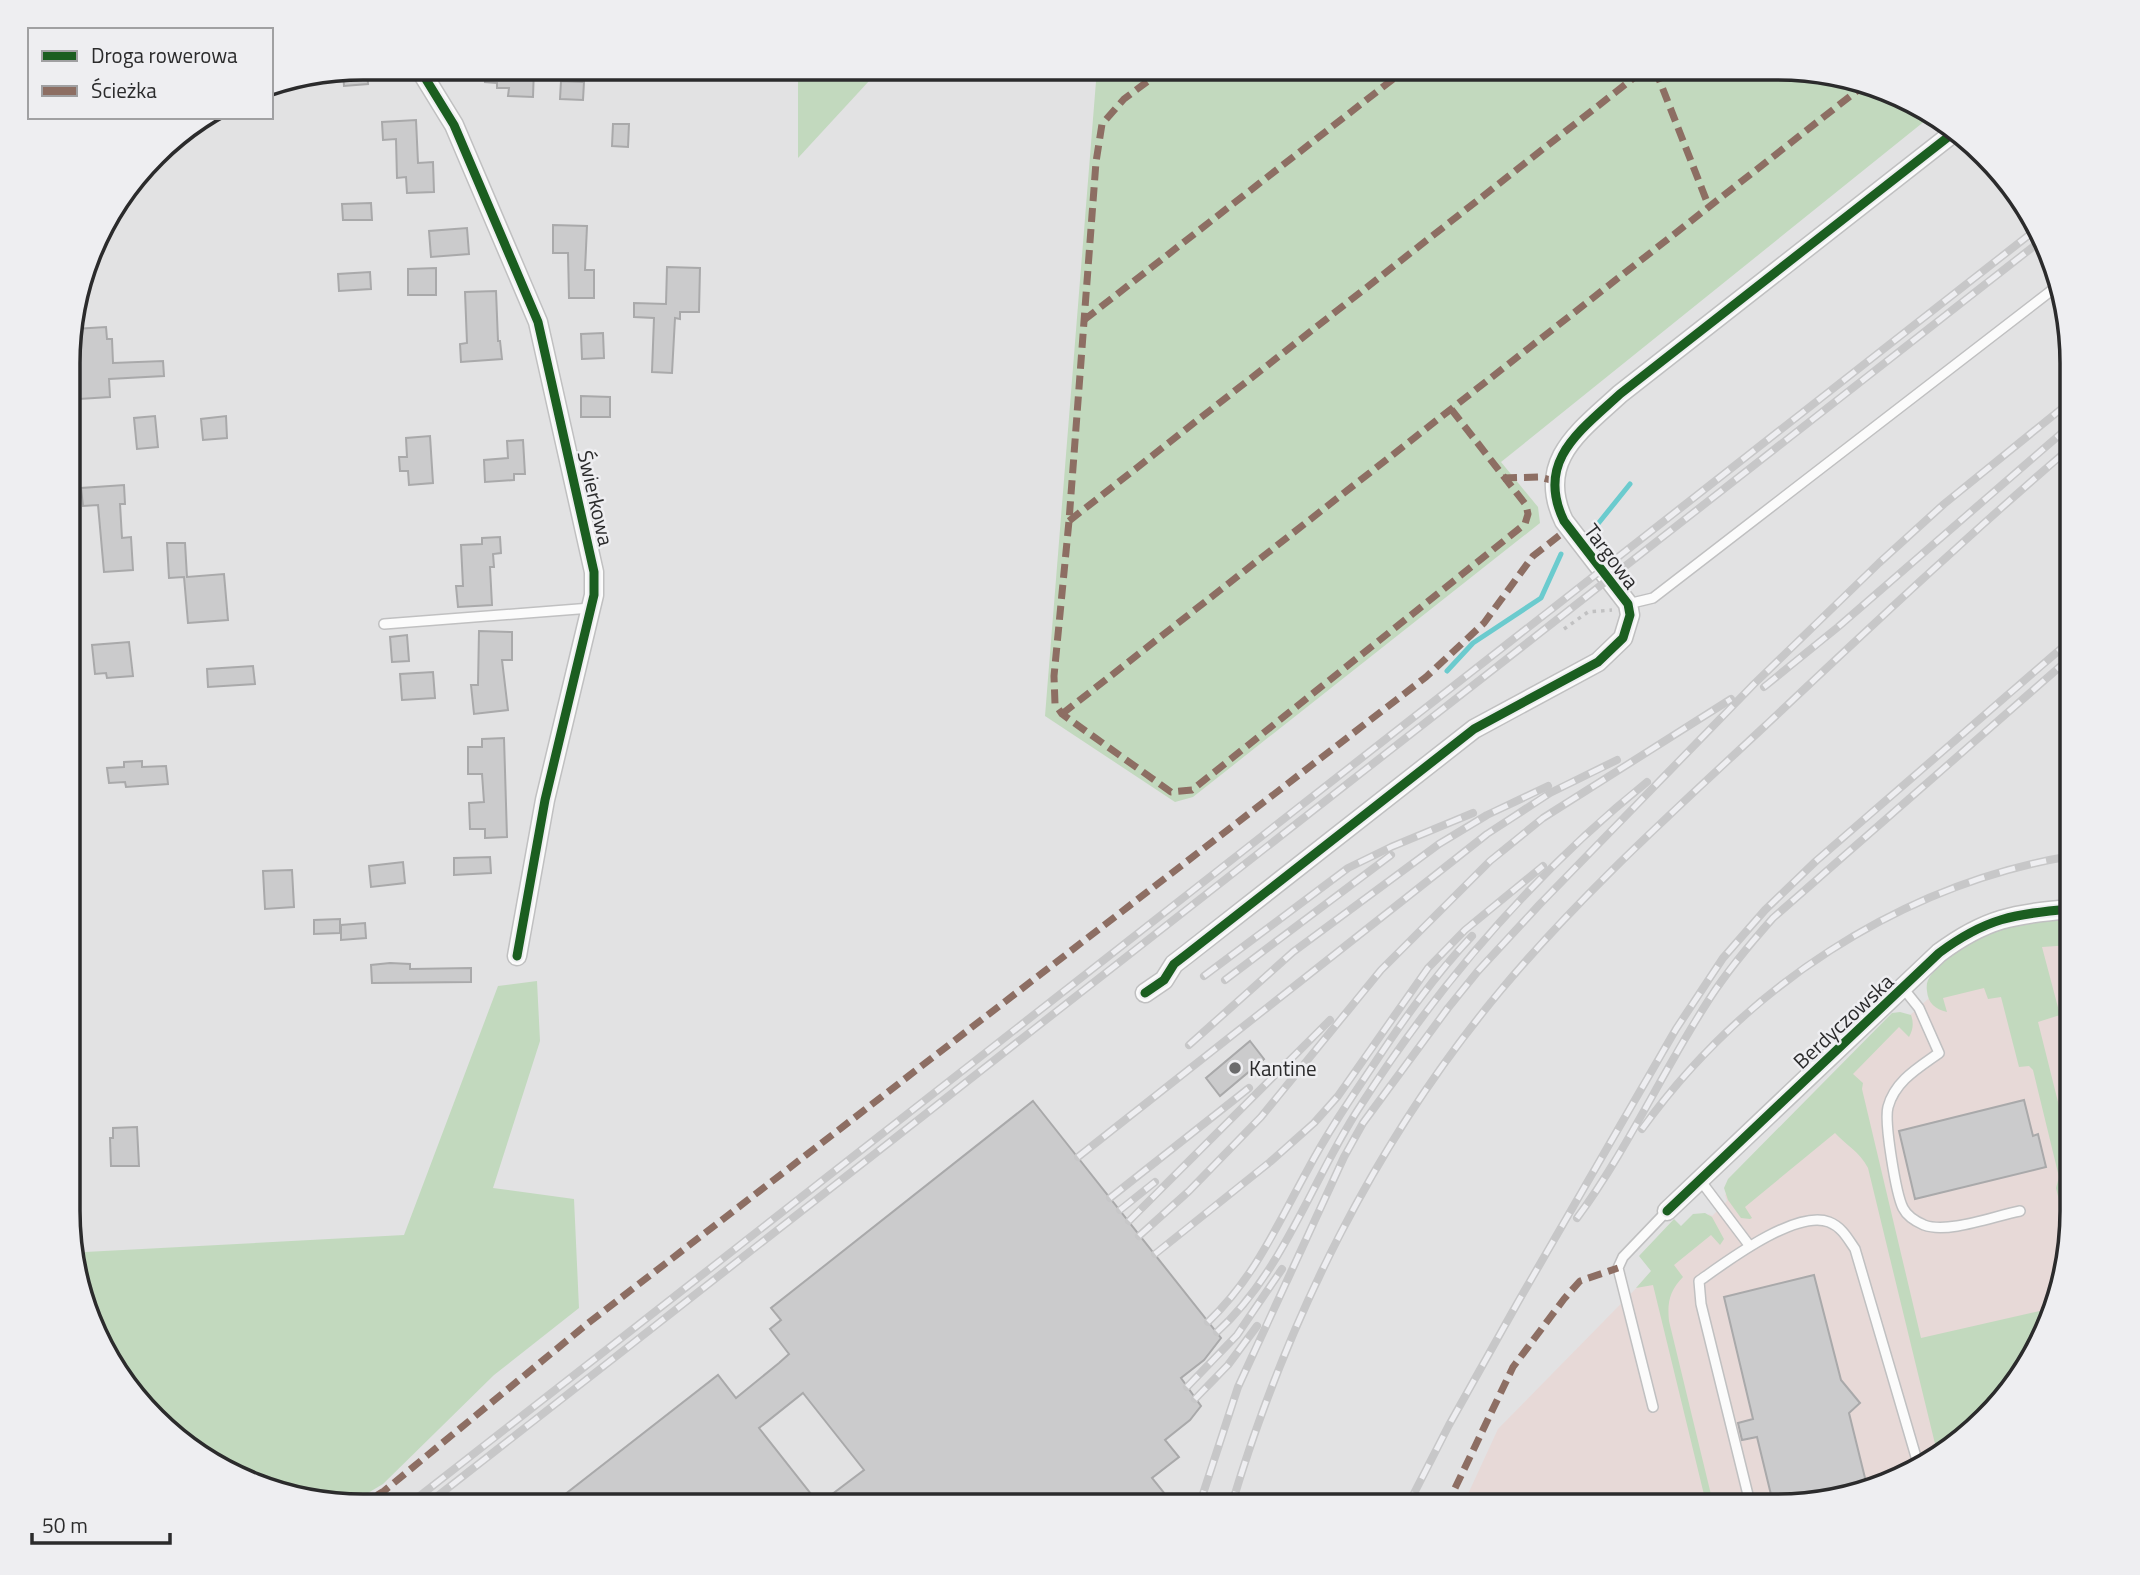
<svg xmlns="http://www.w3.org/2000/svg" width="2140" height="1575" viewBox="0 0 2140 1575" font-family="'Titillium Web',sans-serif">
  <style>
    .commercial { fill: #e7d9d7 }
    .green { fill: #c2d9be }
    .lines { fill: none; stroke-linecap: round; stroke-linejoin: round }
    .stream { stroke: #6bcbce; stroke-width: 5 }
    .building { fill: #cbcbcc; stroke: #a9a9aa; stroke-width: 2; fill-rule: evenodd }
    .service-casing { stroke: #c0c0c1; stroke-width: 12 }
    .minor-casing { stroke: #c0c0c1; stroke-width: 21 }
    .path { stroke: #c1c1c2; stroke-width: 3.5; stroke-dasharray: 3.5 5; stroke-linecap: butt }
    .service { stroke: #fbfbfb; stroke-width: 9 }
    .minor { stroke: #fbfbfb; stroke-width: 18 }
    .rail-casing { stroke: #c7c7c8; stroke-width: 8 }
    .rail { stroke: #eeeef1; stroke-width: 5; stroke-dasharray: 16; stroke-linecap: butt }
    .quiet { stroke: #8d6e63; stroke-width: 7; stroke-dasharray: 14 7; stroke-linecap: butt }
    .cycleway-casing { stroke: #eeeef1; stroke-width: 13 }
    .cycleway { stroke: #1b5e20; stroke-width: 9 }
    .poi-dot { fill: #6b6b6c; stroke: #eeeef1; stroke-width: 2.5 }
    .labels { text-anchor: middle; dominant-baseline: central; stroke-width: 5; stroke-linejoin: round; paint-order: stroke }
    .street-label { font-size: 21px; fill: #2b2b2c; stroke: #eeeef1 }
    .poi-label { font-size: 21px; fill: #2b2b2c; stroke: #eeeef1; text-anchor: start }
    .rim { fill: none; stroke: #2b2b2c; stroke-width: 3.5 }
  </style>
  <rect width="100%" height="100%" fill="#e2e2e3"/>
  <path class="commercial" d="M2071,933V1231L2049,1324L2011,1392L1908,1476L1777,1507H1462L1498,1429L1709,1214L1712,1216L1727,1201L1725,1195L1848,1071L1928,999Z"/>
  <g class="green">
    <path d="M798,68H881L798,158Z"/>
    <path d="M1097,69H1796L1872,84L1931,116L1501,462L1538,507L1540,523L1193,797L1175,802L1045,716Z"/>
    <path d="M2071,919V945L2042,947L2060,1015L2038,1022L2071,1154V1231L2069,1241L2056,1188L2059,1177L2033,1070L2029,1066L2019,1067L2001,997L1988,999L1984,988L1943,998L1947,1012C1935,1009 1928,1003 1927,991C1925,978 1933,973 1941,964C1977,929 2024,923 2071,919Z"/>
    <path d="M537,981L540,1041L493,1188L574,1199L579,1308L494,1375L383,1484L346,1506L251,1484L183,1446L108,1359L85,1293V1252L404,1235L498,986Z"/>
    <path d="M1900,1012L1911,1015C1914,1023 1913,1030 1909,1037L1899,1027L1853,1074L1863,1083L1862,1089L1921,1338L2053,1308L2049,1324L2011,1392L1937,1452L1868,1168C1860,1152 1846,1145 1835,1133L1745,1207L1752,1218L1750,1219L1741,1218L1728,1200L1724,1188L1728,1179L1892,1013Z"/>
    <path d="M1705,1213L1712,1217L1724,1239L1720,1245L1711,1235L1674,1265L1683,1277C1670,1290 1667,1302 1669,1321L1714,1507H1707L1653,1285L1636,1288L1651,1271L1639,1256L1674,1219L1681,1226L1693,1214Z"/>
  </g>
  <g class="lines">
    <g class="stream">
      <path d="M1597,525L1630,484"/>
      <path d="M1447,671L1473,643L1541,598L1561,554"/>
    </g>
  </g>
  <g class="building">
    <path d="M367,68L368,84L344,86L343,72Z"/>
    <path d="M534,68L533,97L508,96L509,88H497V83L485,82L486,69Z"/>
    <path d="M561,81L584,82L583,100L560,99Z"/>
    <path d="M416,120L418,163L433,162L434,192L407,193L406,177L397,178L396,139L383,140L382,122Z"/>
    <path d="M613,124H629L628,147L612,146Z"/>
    <path d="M371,203L372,220H343L342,204Z"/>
    <path d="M553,225L587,226L585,270H594V298H569L568,253H553Z"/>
    <path d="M467,228L469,254L431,257L429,231Z"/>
    <path d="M667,267L700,268L699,312H680V319L675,318L672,373L652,372L654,318L634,317V303L666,304Z"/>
    <path d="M436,268V295H408V269Z"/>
    <path d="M370,272L371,289L339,291L338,274Z"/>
    <path d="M496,291L498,341H500L502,359L461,362L460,344L467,343L465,292Z"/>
    <path d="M106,327L107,339H112L113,363L163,361L164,376L109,379L110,397L79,399L74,329Z"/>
    <path d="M603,333L604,358L582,359L581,334Z"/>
    <path d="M581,396L610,397V417H581Z"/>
    <path d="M155,416L158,447L137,449L134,418Z"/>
    <path d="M226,416L227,438L203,440L201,419Z"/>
    <path d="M430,436L433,483L409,485L408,471H400L399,457H407L406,438Z"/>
    <path d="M523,440L525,474H514V480L485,482L484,460L508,458L507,441Z"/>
    <path d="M124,485L125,504H120L122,538L131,537L133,570L104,572L98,505L83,506L81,488Z"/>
    <path d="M500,537L501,553L493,554L494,567H490L492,605L458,607L456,586H463L461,545L482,544V538Z"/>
    <path d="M167,543H185L187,577L224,574L228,620L188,623L184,577L169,578Z"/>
    <path d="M479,631L512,632V660H502L508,710L474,714L471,685H478Z"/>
    <path d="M407,635L409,661L392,662L390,637Z"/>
    <path d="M129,642L133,676L107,678L106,673L95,674L92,645Z"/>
    <path d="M253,666L255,684L208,687L207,669Z"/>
    <path d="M433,672L435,698L402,700L400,674Z"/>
    <path d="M504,738L507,837L485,838V829H470L469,803L484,802L482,774H468V747H482V739Z"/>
    <path d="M142,761V767L166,766L168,784L126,787L125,782L109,783L107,768L124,767V762Z"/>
    <path d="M490,857L491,873L454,875V858Z"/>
    <path d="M403,862L405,883L371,887L369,866Z"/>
    <path d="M292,870L294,907L265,909L263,871Z"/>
    <path d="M340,919V933L314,934V920Z"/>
    <path d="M365,923L366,938L341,940V925Z"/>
    <path d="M390,963L410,964V969L471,968V982L372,983L371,965Z"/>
    <path d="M1250,1041L1264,1059L1220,1096L1206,1078Z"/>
    <path d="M2024,1100L2033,1136L2038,1134L2046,1167L1915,1199L1899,1131Z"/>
    <path d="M1033,1101L1221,1338L1204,1360L1181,1378L1201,1406L1190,1420L1165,1440L1179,1457L1152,1478L1165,1494L1150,1506H893L888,1499L878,1506H550L718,1375L736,1398L779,1363L789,1354L770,1329L781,1320L771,1308ZM803,1393L864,1470L819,1504L759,1428Z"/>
    <path d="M137,1127L139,1166H111L110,1138H113V1128Z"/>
    <path d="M1814,1275L1841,1380L1860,1403L1849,1413L1867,1486L1774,1507L1757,1437L1742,1440L1738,1423L1753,1419L1724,1297Z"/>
  </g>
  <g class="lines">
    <g class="service-casing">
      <g id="service">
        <path d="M1628,604L1653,598L2056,287"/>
        <path d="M384,624L591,608"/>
        <path d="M1903,988L1919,1008L1939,1053C1918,1068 1895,1081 1888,1107C1884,1122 1896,1194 1903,1208C1907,1216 1917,1222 1924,1225C1948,1234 1994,1216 2020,1211"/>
        <path d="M1700,1180L1749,1245"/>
        <path d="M1653,1407L1618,1268L1623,1257L1667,1211"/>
        <path d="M1751,1507L1701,1304L1699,1281C1726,1262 1796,1209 1829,1222C1842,1227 1848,1239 1855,1249L1919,1467"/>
      </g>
    </g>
    <g class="minor-casing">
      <g id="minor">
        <path d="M419,68L454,125L538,322L594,572V595L545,800L517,956"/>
        <path d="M1145,993L1164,980L1174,964L1187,954L1474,729L1598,662L1623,638L1630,615L1628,604L1564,521C1535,461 1580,431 1620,394L1957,130"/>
        <path d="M1667,1211L1939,953C1986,918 2014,914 2071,909"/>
      </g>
    </g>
    <path class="path" d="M1564,629L1588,612L1612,610"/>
    <use href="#service" class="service"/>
    <use href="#minor" class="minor"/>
    <g class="rail-casing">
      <g id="rail">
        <path d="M1764,687L1838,627L2071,425"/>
        <path d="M1204,976L1348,868L1391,847L1473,813"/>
        <path d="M1225,980L1391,855"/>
        <path d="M1189,1045L1293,952L1439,844L1487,815L1548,786"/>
        <path d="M1642,1129C1744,988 1899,885 2071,856"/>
        <path d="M1078,1157L1487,834L1550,793L1617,760"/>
        <path d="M1110,1198L1249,1088"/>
        <path d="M1120,1210L1155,1182"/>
        <path d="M1577,1218C1628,1149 1663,1070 1710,998C1728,970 1750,944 1773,918L2071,657"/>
        <path d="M1129,1221L1330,1020"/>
        <path d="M1139,1236L1189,1191L1261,1117L1381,970L1490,861L1543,818L1731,699"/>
        <path d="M1155,1254L1270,1162L1314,1123L1338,1096L1428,968L1465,930L1543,866"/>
        <path d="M1208,1322C1255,1277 1276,1227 1307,1171C1326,1135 1349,1101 1372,1067C1402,1022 1434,976 1472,936"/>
        <path d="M1217,1332C1283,1272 1311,1182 1359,1108C1437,987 1534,873 1647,782"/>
        <path d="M1187,1387L1237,1335L1282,1269"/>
        <path d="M1195,1399L1228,1365L1257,1326"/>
        <path d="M407,1506L2038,228"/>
        <path d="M425,1506L2043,239"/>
        <path d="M1199,1506L1238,1387L1344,1157L1363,1123L1448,1008L1478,971L1540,904L1754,684L1879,563L1944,504L2071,401"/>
        <path d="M1231,1507C1287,1319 1376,1140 1501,990C1581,894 1674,811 1765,726C1865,632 1966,537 2071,447"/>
        <path d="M1407,1507L1449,1425L1518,1302L1676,1029L1723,958L1765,910L1816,861L2071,640"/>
      </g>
    </g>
    <use href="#rail" class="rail"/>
    <g class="quiet">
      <path d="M1164,69L1124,99L1102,124L1096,162L1069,521L1054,676L1055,704L1062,714L1171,792L1192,790L1525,524L1528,514L1526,505L1451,409"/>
      <path d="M1655,69L1709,207"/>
      <path d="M1084,320L1406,69"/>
      <path d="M1503,478L1540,477L1554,481"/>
      <path d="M1069,521L1645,69"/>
      <path d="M1062,714L1867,83"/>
      <path d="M359,1506L384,1491L587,1324L1426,677L1484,623L1533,556L1569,528"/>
      <path d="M1446,1507L1513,1367L1564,1299L1580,1281L1618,1268"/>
    </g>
    <g class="cycleway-casing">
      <g id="cycleway">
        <path d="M419,68L454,125L538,322L594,572V595L545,800L517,956"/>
        <path d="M1145,993L1164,980L1174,964L1187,954L1474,729L1598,662L1623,638L1630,615L1628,604L1564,521C1535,461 1580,431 1620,394L1957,130"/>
        <path d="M1667,1211L1939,953C1986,918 2014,914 2071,909"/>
      </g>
    </g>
    <use href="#cycleway" class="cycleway"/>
  </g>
  <circle class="poi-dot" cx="1235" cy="1068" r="7"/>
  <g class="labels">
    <g class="street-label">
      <text transform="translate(596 498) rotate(77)">Świerkowa</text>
      <text transform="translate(1612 556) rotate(53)">Targowa</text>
      <text transform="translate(1843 1021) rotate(-43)">Berdyczowska</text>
    </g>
    <g class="poi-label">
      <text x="1249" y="1068">Kantine</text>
    </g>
  </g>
  <path d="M0 0H2140V1575H0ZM363 80H1777A283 283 0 0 1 2060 363V1211A283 283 0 0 1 1777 1494H363A283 283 0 0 1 80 1211V363A283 283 0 0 1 363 80Z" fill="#eeeef1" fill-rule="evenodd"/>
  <path class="rim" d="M363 80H1777A283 283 0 0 1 2060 363V1211A283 283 0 0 1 1777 1494H363A283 283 0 0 1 80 1211V363A283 283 0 0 1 363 80Z"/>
  <rect x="28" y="28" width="245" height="91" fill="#eeeef1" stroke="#a0a0a2" stroke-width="2"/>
  <rect x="42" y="51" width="35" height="10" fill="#1b5e20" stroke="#a0a0a2" stroke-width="2"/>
  <text x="91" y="63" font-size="21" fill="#2b2b2c">Droga rowerowa</text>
  <rect x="42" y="86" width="35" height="10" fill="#8d6e63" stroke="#a0a0a2" stroke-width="2"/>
  <text x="91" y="98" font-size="21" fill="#2b2b2c">Ścieżka</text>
  <path d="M32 1533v10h138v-10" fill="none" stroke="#2b2b2c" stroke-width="3.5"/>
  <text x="42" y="1533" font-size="21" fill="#2b2b2c" stroke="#eeeef1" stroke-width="5" paint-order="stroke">50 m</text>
</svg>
